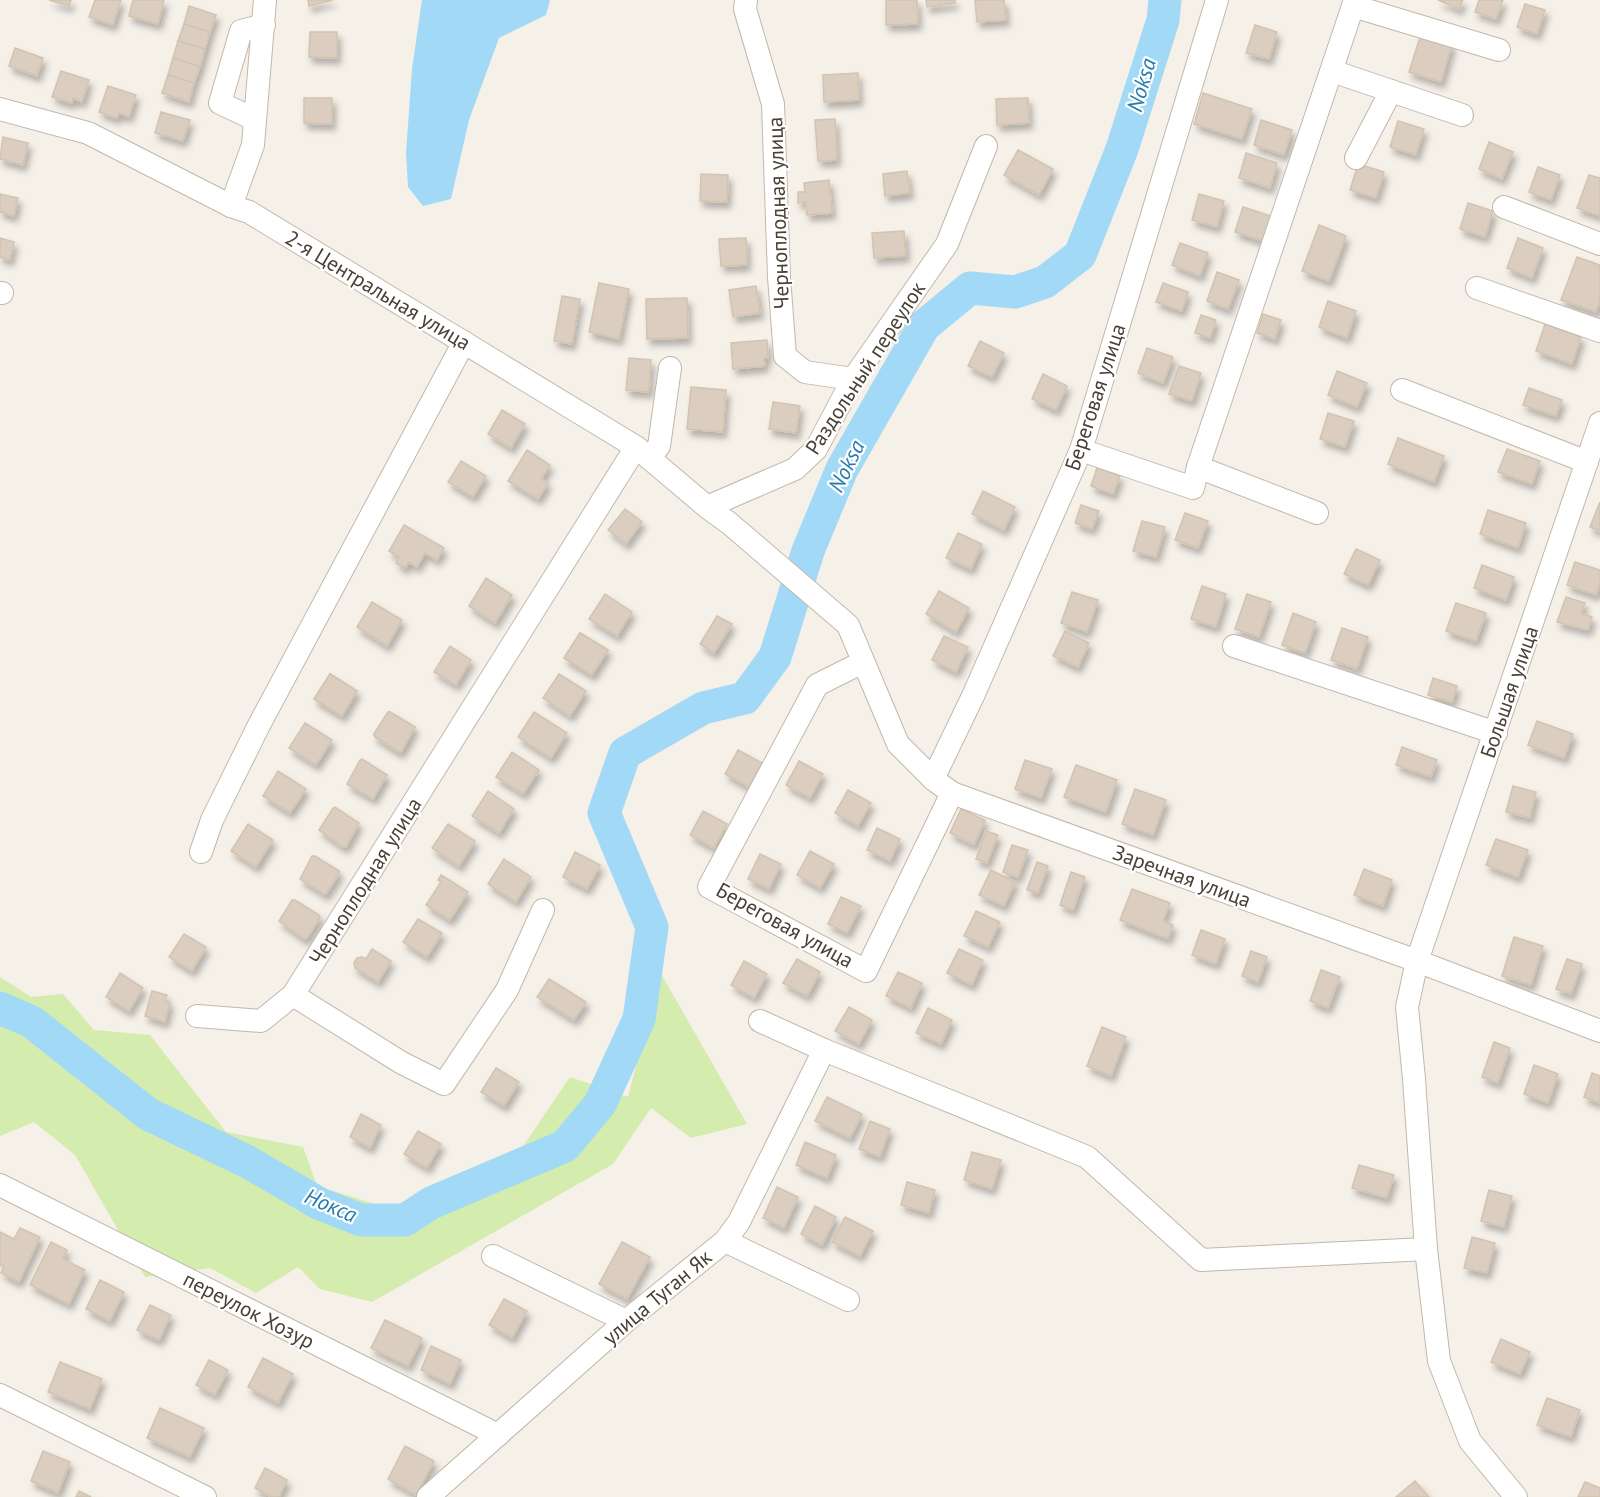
<svg xmlns="http://www.w3.org/2000/svg" width="1600" height="1497" viewBox="0 0 1600 1497" font-family="'PT Sans',sans-serif">
  <style>
    .green { fill: #d4ecae }
    .water { fill: #a1d9f6 }
    .lines { fill: none; stroke-linecap: round; stroke-linejoin: round }
    .river { stroke: #a1d9f6; stroke-width: 33 }
    .building { fill: #dbcec0; stroke: #d3c3af; stroke-width: 1.5; filter: url(#shadow) }
    .minor-casing { stroke: #c2b8aa; stroke-width: 24 }
    .minor { stroke: #fff; stroke-width: 22 }
    .labels { text-anchor: middle; dominant-baseline: central; stroke-width: 4.5; stroke-linejoin: round; paint-order: stroke }
    .street-label { font-size: 21px; fill: #494036; stroke: #fff }
    .water-label { font-size: 22px; font-style: italic; fill: #247cad; stroke: #fff }
  </style>
  <defs>
    <filter id="shadow"><feDropShadow dx="3.5" dy="6" stdDeviation="3" flood-color="#0004"/></filter>
  </defs>
  <rect width="100%" height="100%" fill="#f5f0e8"/>
  <path class="green" d="M660,972L747,1124L691,1138L651,1108L613,1164L372,1302L320,1289L298,1267L256,1293L210,1268L145,1277L75,1155L34,1122L0,1136V977L31,997L63,994L94,1030L150,1035L226,1132L303,1147L317,1186L388,1208L515,1158L570,1077L628,1097Z"/>
  <path class="water" d="M422,0H550L546,15L499,38L469,120L451,199L423,206L408,187L406,153L412,69Z"/>
  <g class="lines">
    <path class="river" d="M0,1008L32,1022L148,1114L248,1162L320,1204L361,1220H405L431,1203L565,1146L600,1104L639,1019L652,927L604,813L625,753L703,708L745,698L775,657L808,551L842,469L924,326L970,288L1015,292L1045,282L1080,255L1122,149L1163,20L1165,0"/>
  </g>
  <g class="building">
    <path d="M49,0H71L69,6Z"/>
    <path d="M95,0H121L113,25L89,17Z"/>
    <path d="M133,0H164L158,24L129,16Z"/>
    <path d="M308,0H333L309,6Z"/>
    <path d="M886,0H917L918,24L886,25Z"/>
    <path d="M926,0H955V3L927,7Z"/>
    <path d="M975,0H1004L1006,20L977,22Z"/>
    <path d="M1438,0H1463L1459,9Z"/>
    <path d="M1479,0H1503L1496,19L1475,12Z"/>
    <path d="M1525,4L1545,10L1537,34L1517,27Z"/>
    <path d="M189,6L216,15L210,32L184,24Z"/>
    <path d="M184,24L210,32L205,49L178,41Z"/>
    <path d="M1255,25L1277,32L1269,59L1246,53Z"/>
    <path d="M310,32H337V58L309,57Z"/>
    <path d="M1421,34L1452,44L1441,82L1409,72Z"/>
    <path d="M178,41L205,49L200,67L173,58Z"/>
    <path d="M15,48L43,58L37,76L9,66Z"/>
    <path d="M173,58L200,67L194,83L168,75Z"/>
    <path d="M61,71L89,80L82,102L73,98L72,103L52,97Z"/>
    <path d="M858,73L859,100L824,102L823,75Z"/>
    <path d="M168,75L194,83L189,102L162,93Z"/>
    <path d="M108,86L136,95L129,117L119,113L117,118L99,112Z"/>
    <path d="M1203,93L1252,109L1242,139L1194,124Z"/>
    <path d="M304,98H332V124L304,123Z"/>
    <path d="M1028,98L1029,123L997,125L996,99Z"/>
    <path d="M161,112L190,120L183,141L155,133Z"/>
    <path d="M835,119L837,160L818,161L815,120Z"/>
    <path d="M1261,120L1292,130L1284,155L1254,145Z"/>
    <path d="M1398,121L1424,129L1416,155L1390,147Z"/>
    <path d="M3,137L28,143L23,165L0,159Z"/>
    <path d="M1489,142L1513,152L1502,179L1479,169Z"/>
    <path d="M1018,150L1053,169L1039,195L1004,175Z"/>
    <path d="M1246,153L1277,163L1270,188L1239,178Z"/>
    <path d="M1358,164L1384,172L1376,198L1350,190Z"/>
    <path d="M1538,167L1560,175L1551,200L1529,192Z"/>
    <path d="M907,171L910,193L885,196L883,174Z"/>
    <path d="M701,174L728,175L727,202L700,201Z"/>
    <path d="M1589,175L1600,178V216L1577,208Z"/>
    <path d="M829,180L832,213L807,215L806,202L798,203V192H805L804,183Z"/>
    <path d="M0,194L18,198L14,216L0,212Z"/>
    <path d="M1199,194L1224,201L1217,227L1192,220Z"/>
    <path d="M1468,203L1493,211L1485,237L1460,229Z"/>
    <path d="M1243,207L1274,217L1266,242L1235,232Z"/>
    <path d="M1319,225L1346,236L1329,281L1302,271Z"/>
    <path d="M904,231L906,256L874,258L872,233Z"/>
    <path d="M0,238L14,242L10,260L0,257Z"/>
    <path d="M746,238L747,265L721,266L719,239Z"/>
    <path d="M1518,238L1543,248L1532,278L1507,268Z"/>
    <path d="M1180,243L1208,253L1200,276L1172,265Z"/>
    <path d="M1577,257L1600,265V301L1596,312L1561,300Z"/>
    <path d="M1217,272L1239,280L1228,309L1207,301Z"/>
    <path d="M599,283L629,289L619,339L589,332Z"/>
    <path d="M1163,283L1188,292L1182,311L1156,302Z"/>
    <path d="M756,286L760,313L733,317L729,290Z"/>
    <path d="M562,296L580,299L572,344L554,341Z"/>
    <path d="M687,298L688,338L647,339L646,299Z"/>
    <path d="M1328,301L1356,311L1347,338L1319,327Z"/>
    <path d="M1263,314L1281,320L1275,339L1257,333Z"/>
    <path d="M1201,315L1216,320L1210,338L1195,333Z"/>
    <path d="M1545,324L1581,337L1572,364L1536,351Z"/>
    <path d="M767,340L768,358H764L765,366L733,369L731,343Z"/>
    <path d="M980,341L1004,353L992,377L968,366Z"/>
    <path d="M1147,348L1173,357L1163,383L1138,373Z"/>
    <path d="M629,358L651,360L649,392L626,390Z"/>
    <path d="M1179,366L1201,373L1192,401L1169,394Z"/>
    <path d="M1337,371L1367,383L1357,407L1328,395Z"/>
    <path d="M1043,374L1067,386L1056,410L1032,399Z"/>
    <path d="M691,387L726,390L723,432L687,429Z"/>
    <path d="M1529,388L1562,400L1556,416L1523,405Z"/>
    <path d="M773,402L800,406L796,433L769,429Z"/>
    <path d="M502,410L525,424L511,448L488,434Z"/>
    <path d="M1328,413L1354,421L1345,447L1320,439Z"/>
    <path d="M1398,438L1444,456L1434,482L1388,464Z"/>
    <path d="M1507,449L1540,461L1532,484L1498,472Z"/>
    <path d="M527,450L550,465L541,479L548,483L538,499L508,481Z"/>
    <path d="M461,461L486,476L473,497L448,482Z"/>
    <path d="M1097,468L1120,476L1113,494L1091,486Z"/>
    <path d="M983,491L1015,507L1004,530L972,514Z"/>
    <path d="M1600,502V531L1590,527Z"/>
    <path d="M1081,505L1099,511L1092,529L1075,523Z"/>
    <path d="M625,509L642,522L626,544L608,530Z"/>
    <path d="M1488,510L1526,523L1518,548L1480,534Z"/>
    <path d="M1185,513L1208,521L1198,548L1175,540Z"/>
    <path d="M1142,521L1165,527L1156,557L1133,551Z"/>
    <path d="M404,525L444,548L437,560L425,553L417,567L409,562L405,568L396,563L399,557L389,551Z"/>
    <path d="M958,533L982,544L971,569L946,558Z"/>
    <path d="M1356,549L1380,560L1368,585L1344,574Z"/>
    <path d="M1575,562L1600,570V584L1596,595L1567,585Z"/>
    <path d="M1482,565L1514,577L1506,600L1474,588Z"/>
    <path d="M486,578L512,595L495,623L469,606Z"/>
    <path d="M1202,586L1226,594L1216,627L1191,619Z"/>
    <path d="M939,591L969,608L956,632L926,614Z"/>
    <path d="M1072,592L1098,600L1087,632L1061,623Z"/>
    <path d="M605,594L632,612L617,636L589,619Z"/>
    <path d="M1247,594L1271,602L1259,637L1235,629Z"/>
    <path d="M1566,597L1585,603L1581,613L1592,617L1588,630L1557,622Z"/>
    <path d="M372,602L402,620L387,646L357,627Z"/>
    <path d="M1456,603L1486,613L1476,641L1446,631Z"/>
    <path d="M1293,613L1316,622L1305,653L1282,645Z"/>
    <path d="M717,616L732,624L714,653L700,644Z"/>
    <path d="M1342,628L1368,637L1357,669L1331,660Z"/>
    <path d="M1065,631L1089,643L1078,667L1053,656Z"/>
    <path d="M580,633L608,650L592,675L564,658Z"/>
    <path d="M580,633L608,650L592,675L564,658Z"/>
    <path d="M944,636L968,647L956,672L932,660Z"/>
    <path d="M450,646L471,660L456,685L434,672Z"/>
    <path d="M330,674L357,691L342,716L314,699Z"/>
    <path d="M330,674L357,691L342,716L314,699Z"/>
    <path d="M559,674L586,691L570,716L543,698Z"/>
    <path d="M1433,678L1457,686L1452,702L1428,695Z"/>
    <path d="M388,712H390L415,727L401,752H399L375,737L374,734Z"/>
    <path d="M388,712H390L415,727L401,752H399L375,737L374,734Z"/>
    <path d="M534,712L567,733L551,758L518,737Z"/>
    <path d="M1537,721L1573,734L1564,758L1528,745Z"/>
    <path d="M305,723L332,740L316,765L289,748Z"/>
    <path d="M1402,747L1437,760L1431,777L1396,765Z"/>
    <path d="M738,750L762,763L749,787L725,774Z"/>
    <path d="M512,752L539,770L523,794L496,777Z"/>
    <path d="M362,759L387,775L373,799L347,784L360,760Z"/>
    <path d="M1025,760L1052,769L1041,798L1015,789Z"/>
    <path d="M799,761L823,774L810,798L786,785Z"/>
    <path d="M1076,765L1117,780L1106,812L1064,797Z"/>
    <path d="M278,771L306,789L290,813L263,796Z"/>
    <path d="M1513,786L1536,792L1530,818L1506,812Z"/>
    <path d="M1135,789L1166,800L1153,835L1122,824Z"/>
    <path d="M848,790L871,803L858,826L835,813Z"/>
    <path d="M488,791L514,809L499,833L472,816Z"/>
    <path d="M335,807L359,823L346,847H343L319,830L333,808Z"/>
    <path d="M961,809L985,820L974,845L950,833Z"/>
    <path d="M703,811L727,824L714,848L690,835Z"/>
    <path d="M248,824L273,840L256,867L231,851Z"/>
    <path d="M448,824L475,841L459,866L432,848Z"/>
    <path d="M877,828L900,839L890,861L867,850Z"/>
    <path d="M986,831L998,835L987,863L976,859Z"/>
    <path d="M1496,839L1528,850L1518,877L1486,865Z"/>
    <path d="M1012,845L1028,850L1018,877L1003,872Z"/>
    <path d="M810,851L834,864L820,888L797,875Z"/>
    <path d="M575,852L600,865L587,889L563,877Z"/>
    <path d="M760,854L781,864L769,889L748,879Z"/>
    <path d="M312,856H315L339,871V874L326,894H324L300,879Z"/>
    <path d="M504,859L531,877L516,902L488,884Z"/>
    <path d="M1037,862L1048,866L1038,893L1027,890Z"/>
    <path d="M1364,869L1392,880L1383,906L1354,895Z"/>
    <path d="M991,870L1015,882L1004,906L979,895Z"/>
    <path d="M1071,872L1085,877L1073,910L1060,905Z"/>
    <path d="M441,875L468,892L450,920L426,905L441,882L438,880Z"/>
    <path d="M1132,889L1170,903L1163,921L1173,925L1168,939L1120,920Z"/>
    <path d="M841,897L861,906L847,933L828,924Z"/>
    <path d="M292,900H295L319,915L320,918L307,938L304,939L279,921Z"/>
    <path d="M976,911L1000,922L988,947L964,936Z"/>
    <path d="M418,919L442,933L427,957L403,942Z"/>
    <path d="M1201,930L1225,939L1216,964L1192,955Z"/>
    <path d="M184,934L206,947L192,971L169,957Z"/>
    <path d="M1514,937L1543,946L1531,985L1502,976Z"/>
    <path d="M372,949L391,961L378,982L355,968L354,963L357,958L362,957L366,959Z"/>
    <path d="M959,949L983,960L972,985L947,973Z"/>
    <path d="M1251,951L1267,957L1258,982L1242,976Z"/>
    <path d="M797,959L820,972L807,996L783,983Z"/>
    <path d="M1567,959L1582,964L1571,994L1556,989Z"/>
    <path d="M744,961L767,974L754,998L731,985Z"/>
    <path d="M1321,970L1340,977L1328,1008L1310,1001Z"/>
    <path d="M898,972L922,983L911,1008L886,996Z"/>
    <path d="M120,973L143,988L129,1011L106,997Z"/>
    <path d="M549,979L586,1002L574,1020L537,997Z"/>
    <path d="M152,991L167,995L165,1001L170,1003L165,1022L145,1016Z"/>
    <path d="M849,1007L872,1020L859,1044L835,1031Z"/>
    <path d="M928,1008L952,1020L941,1044L916,1033Z"/>
    <path d="M1102,1027L1126,1037L1111,1076L1087,1066Z"/>
    <path d="M1494,1042L1510,1048L1498,1083L1482,1077Z"/>
    <path d="M1534,1065L1558,1074L1548,1103L1524,1094Z"/>
    <path d="M496,1068L519,1082L504,1106L481,1092Z"/>
    <path d="M1592,1073L1600,1076V1103L1584,1097Z"/>
    <path d="M827,1097L862,1114L850,1138L815,1121Z"/>
    <path d="M361,1114L381,1125L370,1148L350,1137Z"/>
    <path d="M870,1121L890,1129L880,1157L859,1149Z"/>
    <path d="M418,1131L441,1144L427,1168L404,1154Z"/>
    <path d="M805,1142L836,1155L827,1178L796,1165Z"/>
    <path d="M972,1152L1001,1160L992,1189L964,1180Z"/>
    <path d="M1359,1165L1394,1175L1387,1198L1352,1188Z"/>
    <path d="M907,1182L935,1190L929,1213L901,1205Z"/>
    <path d="M777,1187L798,1197L784,1228L763,1218Z"/>
    <path d="M1489,1190L1512,1196L1504,1227L1481,1221Z"/>
    <path d="M815,1206L836,1217L822,1245L801,1234Z"/>
    <path d="M845,1217L873,1231L860,1256L832,1242Z"/>
    <path d="M20,1228L40,1237L19,1282L1,1273L4,1267L0,1265V1232L14,1239Z"/>
    <path d="M1472,1237L1495,1243L1487,1273L1464,1268Z"/>
    <path d="M51,1242L67,1250L63,1259L85,1270L69,1304L30,1285Z"/>
    <path d="M622,1242L650,1257L627,1299L599,1284Z"/>
    <path d="M100,1280L124,1292L110,1321L86,1309Z"/>
    <path d="M504,1299L527,1311L512,1338L489,1325Z"/>
    <path d="M150,1305L171,1315L159,1340L137,1330Z"/>
    <path d="M385,1320L422,1338L408,1366L371,1348Z"/>
    <path d="M1501,1339L1530,1352L1520,1374L1491,1362Z"/>
    <path d="M431,1346L461,1360L450,1384L421,1370Z"/>
    <path d="M263,1358L293,1374L278,1403L248,1387Z"/>
    <path d="M209,1360L228,1370L215,1395L196,1385Z"/>
    <path d="M60,1362L102,1379L90,1409L48,1392Z"/>
    <path d="M1547,1398L1580,1410L1571,1437L1537,1425Z"/>
    <path d="M160,1408L204,1428L190,1457L147,1438Z"/>
    <path d="M405,1446L434,1461L416,1495L388,1479Z"/>
    <path d="M43,1451L70,1462L58,1493L31,1481Z"/>
    <path d="M265,1468L287,1480L279,1497H271L255,1488Z"/>
    <path d="M1415,1481L1429,1497H1396Z"/>
    <path d="M1585,1482L1600,1488V1497H1578Z"/>
    <path d="M79,1491L91,1497H76Z"/>
  </g>
  <g class="lines">
    <g class="minor-casing">
      <g id="minor">
        <path d="M746,0L745,9L773,104L779,277L785,356L805,372L853,379"/>
        <path d="M1353,6L1499,50"/>
        <path d="M1332,71L1462,115"/>
        <path d="M0,109L88,133L231,206L249,212L636,447L707,507L729,523L848,625L898,744L933,779L952,793L1417,961L1600,1031"/>
        <path d="M254,119L220,103L241,31L264,25"/>
        <path d="M1356,158L1391,91"/>
        <path d="M231,206L253,145L265,0"/>
        <path d="M1504,207L1600,244"/>
        <path d="M1477,288L1600,331"/>
        <path d="M0,293H2"/>
        <path d="M1402,390L1587,462"/>
        <path d="M1081,450L1193,488L1198,467L1355,0"/>
        <path d="M649,458L659,446L670,368"/>
        <path d="M1198,467L1317,513"/>
        <path d="M707,507L795,469L816,449L853,379L947,244L986,146"/>
        <path d="M1234,646L1496,733"/>
        <path d="M863,662L817,685L709,887L866,971L952,793"/>
        <path d="M933,779L973,696L1081,450L1217,0"/>
        <path d="M201,852L212,820L259,725L464,342"/>
        <path d="M543,910L507,990L444,1084L402,1063L293,995L636,447"/>
        <path d="M197,1016L261,1021L293,995"/>
        <path d="M760,1021L824,1050L1087,1157L1201,1260L1426,1249"/>
        <path d="M0,1185L498,1435"/>
        <path d="M725,1241L848,1300"/>
        <path d="M493,1256L626,1321"/>
        <path d="M0,1395L205,1497"/>
        <path d="M428,1497L626,1321L725,1241L739,1222L824,1050"/>
        <path d="M1516,1497L1470,1441L1439,1361L1426,1249L1414,1079L1407,1007L1417,961L1600,423"/>
      </g>
    </g>
    <use href="#minor" class="minor"/>
  </g>
  <g class="labels">
    <g class="street-label">
      <text transform="translate(778 213) rotate(-92)">Черноплодная улица</text>
      <text transform="translate(378 290) rotate(31)">2-я Центральная улица</text>
      <text transform="translate(865 368) rotate(-57)">Раздольный переулок</text>
      <text transform="translate(1095 397) rotate(-72)">Береговая улица</text>
      <text transform="translate(1509 692) rotate(-71)">Большая улица</text>
      <text transform="translate(1182 876) rotate(20)">Заречная улица</text>
      <text transform="translate(365 881) rotate(-58)">Черноплодная улица</text>
      <text transform="translate(785 925) rotate(29)">Береговая улица</text>
      <text transform="translate(657 1297) rotate(-40)">улица Туган Як</text>
      <text transform="translate(249 1310) rotate(27)">переулок Хозур</text>
    </g>
    <g class="water-label">
      <text transform="translate(1141 85) rotate(-74)">Noksa</text>
      <text transform="translate(846 466) rotate(-64)">Noksa</text>
      <text transform="translate(331 1205) rotate(23)">Нокса</text>
    </g>
  </g>
</svg>
